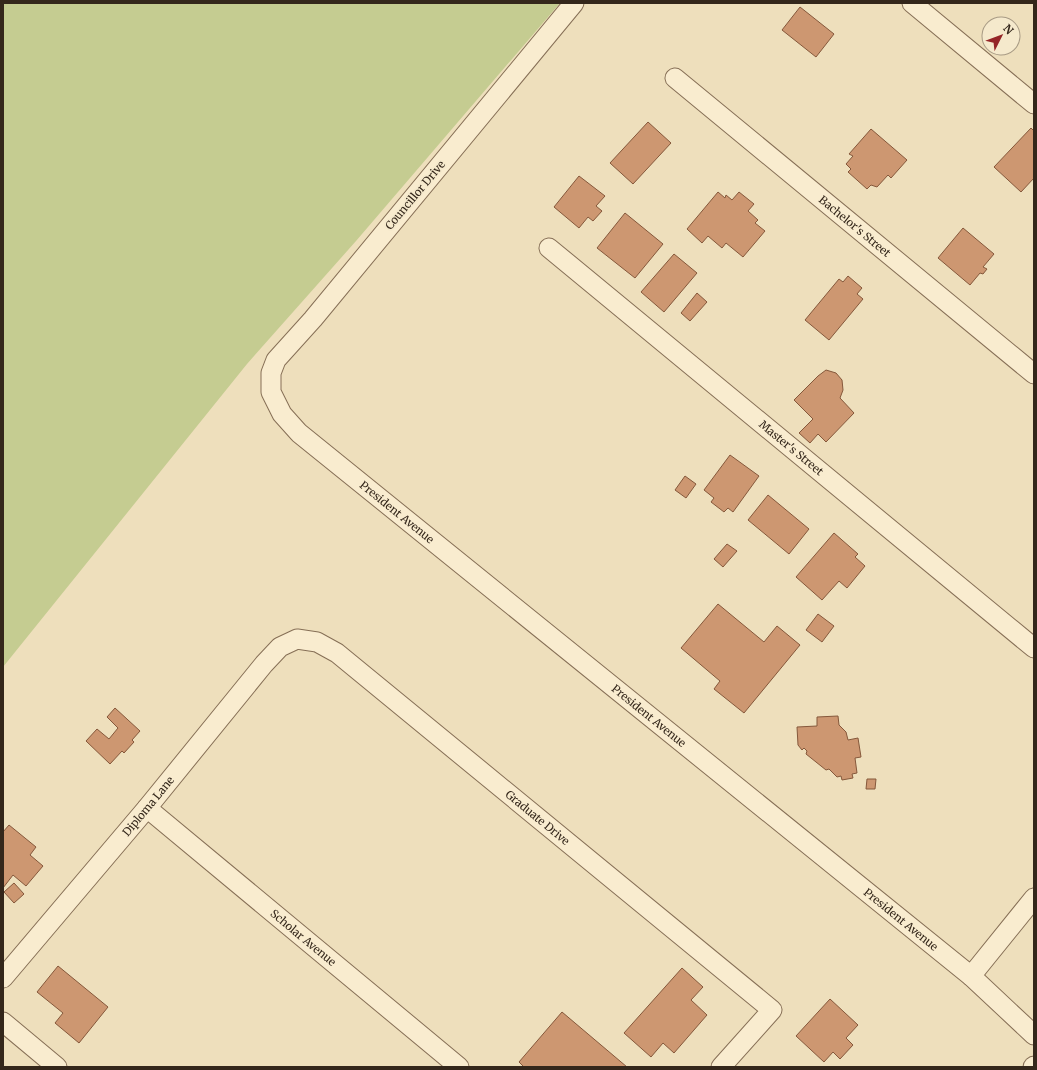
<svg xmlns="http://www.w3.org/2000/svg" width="1037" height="1070" viewBox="0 0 1037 1070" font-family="Merriweather,serif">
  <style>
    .green { fill: #c5cc91 }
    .building { fill: #cd9771; stroke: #85583b }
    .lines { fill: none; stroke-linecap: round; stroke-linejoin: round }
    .street-casing { stroke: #866f56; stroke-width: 21 }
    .street { stroke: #f9eccf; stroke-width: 19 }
    .labels { text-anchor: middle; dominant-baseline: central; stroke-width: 3.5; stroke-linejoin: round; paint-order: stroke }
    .street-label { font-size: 11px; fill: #34271b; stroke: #f5e9cc }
  </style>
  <rect width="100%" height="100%" fill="#eedfbc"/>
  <path class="green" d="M3,3H560L356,241L247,364L3,667Z"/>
  <g class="building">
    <path d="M800,7L834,34L816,57L782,30Z"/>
    <path d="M648,122L671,143L633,184L610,163Z"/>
    <path d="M1031,128L1034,131V178L1021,192L994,167Z"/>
    <path d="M871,129L907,160L891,178L888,175L877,187L871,185L867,189L848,172L851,169L846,164L853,156L849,154Z"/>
    <path d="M579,176L605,196L596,206L602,211L593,221L588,217L579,228L554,207Z"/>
    <path d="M718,192L725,198L726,195L732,200L739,192L754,204L748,211L758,220L755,223L765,231L743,257L726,243L722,248L708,236L702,243L687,229Z"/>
    <path d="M625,213L663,244L635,278L597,248Z"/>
    <path d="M963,228L994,254L983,267L987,269L983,274L980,273L970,285L938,258Z"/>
    <path d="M674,254L697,273L664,312L641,292Z"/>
    <path d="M848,276L862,288L857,294L863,299L829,340L805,320L839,279L843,282Z"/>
    <path d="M697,293L707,302L690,321L681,313Z"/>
    <path d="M826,370L836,373L842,380L843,390L840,398L854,413L826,442L818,434L810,443L799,433L813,419L794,400L818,376Z"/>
    <path d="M730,455L759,476L733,512L728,508L724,512L711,502L714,498L704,490Z"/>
    <path d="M685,476L696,484L686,498L675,490Z"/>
    <path d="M768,495L809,529L789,554L748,520Z"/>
    <path d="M834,533L858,554L855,557L865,566L847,588L839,581L822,600L796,577Z"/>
    <path d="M727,544L737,551L723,567L714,559Z"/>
    <path d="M718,604L764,642L777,626L800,645L744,713L714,689L720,681L681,648Z"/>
    <path d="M818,614L834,626L822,642L806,630Z"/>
    <path d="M115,708L140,731L132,740L134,742L124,753L122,751L110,764L86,741L97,729L109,739L118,728L107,717Z"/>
    <path d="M838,716L839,725L846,732L848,740L858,738L861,757L855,758L857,773L852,774L853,778L842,780L841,776L837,777L829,769L826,770L806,754L807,751L804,748L802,750L798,745L797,727L817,726V717Z"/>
    <path d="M867,779H876L875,789H866Z"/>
    <path d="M9,825L36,847L30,855L43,866L26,886L13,875L3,888V832Z"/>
    <path d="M14,883L24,894L14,903L4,892Z"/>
    <path d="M58,966L108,1007L79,1043L55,1023L63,1013L37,992Z"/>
    <path d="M682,968L703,987L691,1000L707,1015L674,1053L663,1043L651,1057L624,1033Z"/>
    <path d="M830,999L858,1025L846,1038L853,1045L840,1059L833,1052L824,1062L796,1036Z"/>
    <path d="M562,1012L627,1067H524L519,1062Z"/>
  </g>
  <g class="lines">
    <g class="street-casing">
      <g id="street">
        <path id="s1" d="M574,3L313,319L276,360L271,373V392L282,414L299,433L971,976L1034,1035"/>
        <path d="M912,3L1034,104"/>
        <path id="s2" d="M675,78L1034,374"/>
        <path id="s3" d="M549,248L1034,648"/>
        <path id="s4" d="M147,808L459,1067"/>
        <path d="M971,976L1034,898"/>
        <path id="s5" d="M3,978L147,808L264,664L280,647L297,639L317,642L337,653L772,1010L721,1067"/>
        <path d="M3,1022L57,1067"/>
        <path d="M1033,1067L1034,1066"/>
      </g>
    </g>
    <use href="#street" class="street"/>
  </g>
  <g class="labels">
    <g class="street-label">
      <text transform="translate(415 195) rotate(-50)">Councillor Drive</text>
      <text stroke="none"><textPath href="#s2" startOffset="233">Bachelor's Street</textPath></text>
      <text stroke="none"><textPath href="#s3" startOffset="314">Master's Street</textPath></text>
      <text stroke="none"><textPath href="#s1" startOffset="674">President Avenue</textPath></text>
      <text stroke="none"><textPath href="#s1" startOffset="998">President Avenue</textPath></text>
      <text stroke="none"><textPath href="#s5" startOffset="225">Diploma Lane</textPath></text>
      <text stroke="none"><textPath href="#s5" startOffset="753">Graduate Drive</textPath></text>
      <text stroke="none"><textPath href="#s1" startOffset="1322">President Avenue</textPath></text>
      <text stroke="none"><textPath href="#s4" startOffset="203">Scholar Avenue</textPath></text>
    </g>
  </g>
  <rect width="1037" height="1070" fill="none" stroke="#34271b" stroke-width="8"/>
  <g transform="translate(1001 36) rotate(48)"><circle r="19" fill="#f5e9cc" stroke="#a89b85"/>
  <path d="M0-3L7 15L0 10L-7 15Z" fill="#952527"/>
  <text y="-6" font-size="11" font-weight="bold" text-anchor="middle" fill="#34271b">N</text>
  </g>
</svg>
